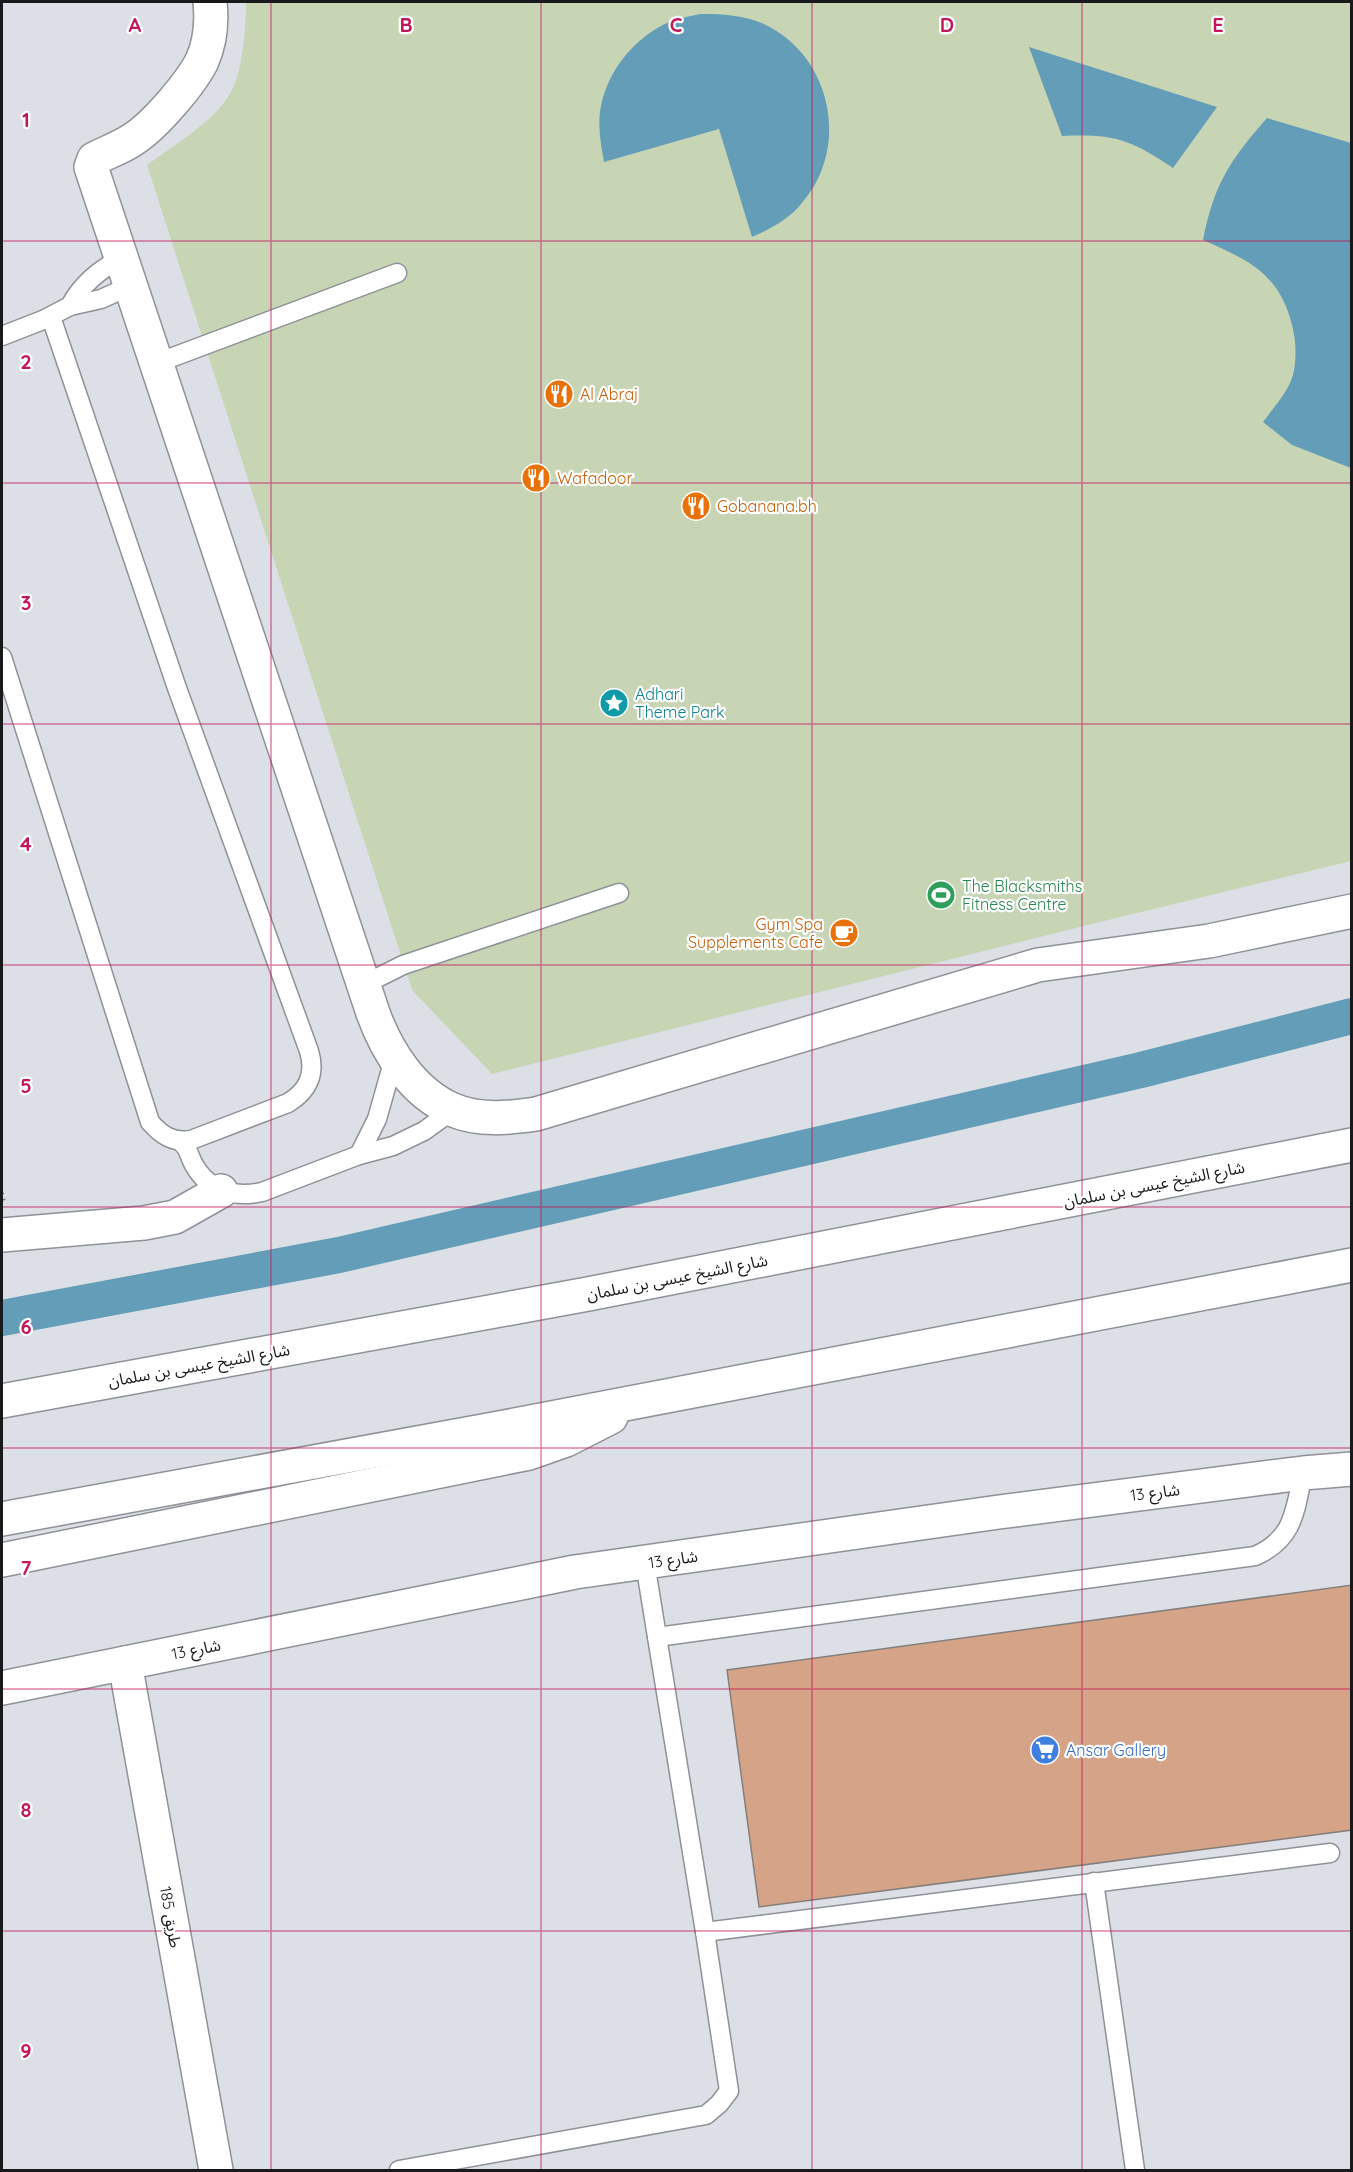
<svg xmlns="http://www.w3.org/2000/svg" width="1353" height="2172" viewBox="0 0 1353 2172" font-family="Quicksand,'Noto Sans Arabic',sans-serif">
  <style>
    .green { fill: #c7d5b5 }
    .water { fill: #649db7 }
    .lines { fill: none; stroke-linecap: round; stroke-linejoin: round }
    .canal { stroke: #649db7; stroke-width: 36 }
    .building { fill: #d5a387; stroke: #857f7c; stroke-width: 1.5 }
    .lane-casing { stroke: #8e9197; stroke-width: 21 }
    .street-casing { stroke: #8e9197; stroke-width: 36 }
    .secondary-casing { stroke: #8e9197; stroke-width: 36 }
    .highway-casing { stroke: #8e9197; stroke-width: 36 }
    .path { stroke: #7c7f83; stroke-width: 4; stroke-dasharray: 1.5 4.5; stroke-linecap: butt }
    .lane { stroke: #fff; stroke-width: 18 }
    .street { stroke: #fff; stroke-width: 33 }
    .secondary { stroke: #fff; stroke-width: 33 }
    .highway { stroke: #fff; stroke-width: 33 }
    .grid { fill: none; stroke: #c2185b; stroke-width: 1.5; stroke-opacity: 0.55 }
    .labels { text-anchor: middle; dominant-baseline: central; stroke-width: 4.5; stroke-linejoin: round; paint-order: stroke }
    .food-label { font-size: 16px; fill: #c56008; stroke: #fff; text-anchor: start }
    .culture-label { font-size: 16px; fill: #0d838f; stroke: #fff; text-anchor: start }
    .leisure-label { font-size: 16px; fill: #27864d; stroke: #fff; text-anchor: start }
    .street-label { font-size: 16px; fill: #18191b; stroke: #fff }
    .shop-label { font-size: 16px; fill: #366cbe; stroke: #fff; text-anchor: start }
    .grid-label { font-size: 20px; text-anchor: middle; font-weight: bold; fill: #c2185b; stroke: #fff; stroke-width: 4.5; stroke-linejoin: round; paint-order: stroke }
  </style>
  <rect width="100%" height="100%" fill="#dce0e6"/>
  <path class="green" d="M246,2H1351V861L1092,924L492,1074L412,990L147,165C174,145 209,125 228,97C243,75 246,27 246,2Z"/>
  <g class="water">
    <path d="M701,14C723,14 744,15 764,24C832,56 851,148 801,204C788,220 770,229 752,237L719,129L604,162C601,144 597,125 601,106C608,70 635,37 669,22C679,18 691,16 701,14Z"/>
    <path d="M1029,47L1217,107L1173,168C1129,139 1115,134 1062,136Z"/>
    <path d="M1267,118L1351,143V468L1292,445L1263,422C1274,407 1288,392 1293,375C1297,359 1296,340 1292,325C1279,273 1248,260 1203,240C1214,184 1230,160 1267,118Z"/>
  </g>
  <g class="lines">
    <path class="canal" d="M2,1318L339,1255L1141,1070L1352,1016"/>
  </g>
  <path class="building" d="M1352,1585V1830L759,1907L727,1670Z"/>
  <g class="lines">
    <g class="lane-casing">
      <g id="lane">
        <path d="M70,306C82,284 98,271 121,258"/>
        <path d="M2,336L43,320L70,306L101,299L130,286"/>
        <path d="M157,363L397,273"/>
        <path d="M2,657L150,1122C161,1135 173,1143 191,1140L288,1103C308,1091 316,1074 309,1051L177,688L51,317"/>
        <path d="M363,985L403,965L619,893"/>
        <path d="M180,1141C190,1150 188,1154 194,1165C209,1191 233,1198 262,1192L359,1155L393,1146L424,1131L453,1110"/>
        <path d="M359,1155L377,1119L394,1059"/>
        <path d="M657,1637L1255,1556C1294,1539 1295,1511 1303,1473"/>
        <path d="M1094,1882L1135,2170"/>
        <path d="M705,1932L1330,1853"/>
        <path d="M399,2170L706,2115L719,2104L729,2091L705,1932L645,1563"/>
      </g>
    </g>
    <g class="street-casing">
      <g id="street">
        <path d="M210,2C212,21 210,43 202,61C191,83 156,124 135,138C123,147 107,152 94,159L91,167L373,1013C387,1052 413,1093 453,1110C479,1121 509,1118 536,1114L1038,965L1209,941L1352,911"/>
        <path d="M2,1235L144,1223L175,1217L221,1191"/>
        <path d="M125,1663L216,2170"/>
      </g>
    </g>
    <g class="secondary-casing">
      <path id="secondary" d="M2,1688L575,1572L999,1512L1303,1473L1352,1469"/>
    </g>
    <g class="highway-casing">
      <g id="highway">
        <path d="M2,1401L588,1294L1352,1145"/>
        <path d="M2,1519L494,1429L1352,1265"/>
        <path d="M2,1560L529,1453L566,1440L611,1417"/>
      </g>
    </g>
    <path class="path" d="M2,1193L4,1202"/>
    <use href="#lane" class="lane"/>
    <use href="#street" class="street"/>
    <use href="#secondary" class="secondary"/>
    <use href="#highway" class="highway"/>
  </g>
  <path class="grid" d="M271,2V2170M541,2V2170M812,2V2170M1082,2V2170M2,241H1352M2,483H1352M2,724H1352M2,965H1352M2,1207H1352M2,1448H1352M2,1689H1352M2,1931H1352"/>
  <defs>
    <g id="restaurant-disc" transform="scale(1.5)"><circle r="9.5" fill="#e8710a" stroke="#fff"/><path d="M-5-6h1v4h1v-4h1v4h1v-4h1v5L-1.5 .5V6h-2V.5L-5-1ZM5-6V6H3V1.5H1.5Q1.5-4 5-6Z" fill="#fff"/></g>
    <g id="sight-disc" transform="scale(1.5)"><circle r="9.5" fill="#0f9aa8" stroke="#fff"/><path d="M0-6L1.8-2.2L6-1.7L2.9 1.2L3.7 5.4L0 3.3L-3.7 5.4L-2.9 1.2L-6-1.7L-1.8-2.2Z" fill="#fff"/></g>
    <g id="stadium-disc" transform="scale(1.5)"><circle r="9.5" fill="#2e9e5b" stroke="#fff"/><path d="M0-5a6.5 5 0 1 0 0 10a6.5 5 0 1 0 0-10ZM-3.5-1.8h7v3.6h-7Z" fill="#fff"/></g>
    <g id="cafe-disc" transform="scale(1.5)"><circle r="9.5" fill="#e8710a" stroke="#fff"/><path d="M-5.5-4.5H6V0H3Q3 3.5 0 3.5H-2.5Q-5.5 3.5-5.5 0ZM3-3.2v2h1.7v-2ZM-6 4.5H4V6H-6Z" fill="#fff"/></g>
    <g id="supermarket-disc" transform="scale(1.5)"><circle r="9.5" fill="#3f7fe0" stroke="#fff"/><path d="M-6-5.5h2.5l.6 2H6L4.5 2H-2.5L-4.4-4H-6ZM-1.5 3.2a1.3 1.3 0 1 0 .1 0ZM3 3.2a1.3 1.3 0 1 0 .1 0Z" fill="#fff"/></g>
  </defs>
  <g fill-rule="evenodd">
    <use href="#restaurant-disc" x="559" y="394"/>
    <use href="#restaurant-disc" x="536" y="478"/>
    <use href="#restaurant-disc" x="696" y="506"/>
    <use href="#sight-disc" x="614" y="703"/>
    <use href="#stadium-disc" x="941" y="895"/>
    <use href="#cafe-disc" x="844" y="933"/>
    <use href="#supermarket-disc" x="1045" y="1750"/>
  </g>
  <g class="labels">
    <g class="food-label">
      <text x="580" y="394">Al Abraj</text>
      <text x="557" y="478">Wafadoor</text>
      <text x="717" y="506">Gobanana.bh</text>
      <text x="823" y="924" text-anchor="end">Gym Spa<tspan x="823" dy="18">Supplements Cafe</tspan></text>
    </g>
    <g class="culture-label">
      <text x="635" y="694">Adhari<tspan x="635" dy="18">Theme Park</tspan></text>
    </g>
    <g class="leisure-label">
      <text x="962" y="886">The Blacksmiths<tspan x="962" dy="18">Fitness Centre</tspan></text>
    </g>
    <g class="street-label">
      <text transform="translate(1154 1184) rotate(-11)">شارع الشيخ عيسى بن سلمان</text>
      <text transform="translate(677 1277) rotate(-11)">شارع الشيخ عيسى بن سلمان</text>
      <text transform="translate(199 1365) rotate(-10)">شارع الشيخ عيسى بن سلمان</text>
      <text transform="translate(1155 1492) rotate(-7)">شارع 13</text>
      <text transform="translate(673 1559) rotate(-8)">شارع 13</text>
      <text transform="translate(196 1649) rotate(-11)">شارع 13</text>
      <text transform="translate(171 1917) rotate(80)">طريق 185</text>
    </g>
    <g class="shop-label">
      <text x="1066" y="1750">Ansar Gallery</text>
    </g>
  </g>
  <g class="grid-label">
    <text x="135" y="32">A</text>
    <text x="406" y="32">B</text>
    <text x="676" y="32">C</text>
    <text x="947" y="32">D</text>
    <text x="1218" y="32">E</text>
    <text x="26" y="127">1</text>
    <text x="26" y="369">2</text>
    <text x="26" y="610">3</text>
    <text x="26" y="851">4</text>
    <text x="26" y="1093">5</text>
    <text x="26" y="1334">6</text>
    <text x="26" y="1575">7</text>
    <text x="26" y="1817">8</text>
    <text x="26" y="2058">9</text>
  </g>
  <rect width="1353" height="2172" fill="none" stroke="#18191b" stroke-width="6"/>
</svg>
